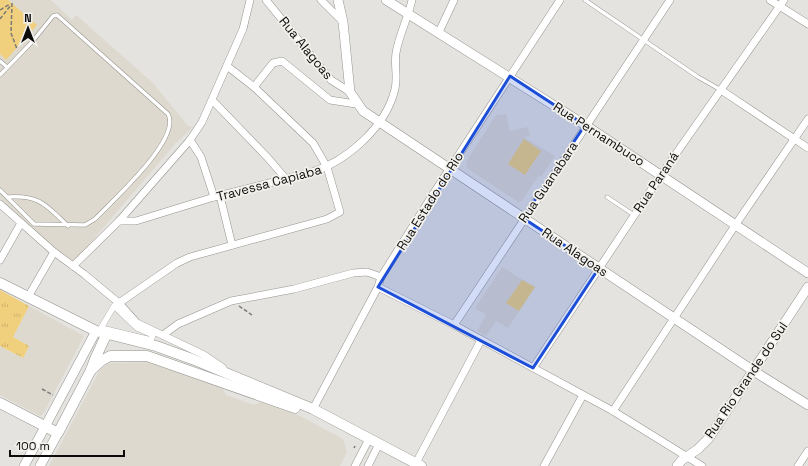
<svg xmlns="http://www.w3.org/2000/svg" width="808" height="466" viewBox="0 0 808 466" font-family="'Space Grotesk',sans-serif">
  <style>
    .built { fill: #ded9ce }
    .grass { fill: url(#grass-tufts) }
    .park { fill: #f1d07d }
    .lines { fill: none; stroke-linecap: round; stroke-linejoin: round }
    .service-casing { stroke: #95938f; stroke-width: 4.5 }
    .pedestrian-casing { stroke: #95938f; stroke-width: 6 }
    .minor-casing { stroke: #95938f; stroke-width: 8 }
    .tertiary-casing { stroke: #95938f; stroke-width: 10 }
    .secondary-casing { stroke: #95938f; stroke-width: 11 }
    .path { stroke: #7b7977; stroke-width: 1.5; stroke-dasharray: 4 2; stroke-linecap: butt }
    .service { stroke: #fff; stroke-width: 3.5 }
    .pedestrian { stroke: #fff; stroke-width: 5.5 }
    .minor { stroke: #fff; stroke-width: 7 }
    .tertiary { stroke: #fff; stroke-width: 9 }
    .secondary { stroke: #fff; stroke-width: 10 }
    .marked { fill: #1d4ed8; fill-opacity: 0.2; stroke: #1d4ed8; stroke-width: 3; stroke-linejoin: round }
    .labels { text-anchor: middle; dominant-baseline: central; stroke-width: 3.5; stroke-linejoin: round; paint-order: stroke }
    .street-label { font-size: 13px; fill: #0d0c0b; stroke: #f2f1ec }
  </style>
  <defs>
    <pattern id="grass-tufts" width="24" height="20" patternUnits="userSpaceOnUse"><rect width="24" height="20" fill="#f1d07d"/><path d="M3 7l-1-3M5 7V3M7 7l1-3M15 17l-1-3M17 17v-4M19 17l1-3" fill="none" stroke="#cdb16b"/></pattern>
  </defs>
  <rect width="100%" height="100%" fill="#e5e3df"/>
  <g class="built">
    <path d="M0,0H51L72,20L76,15L153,83L188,126L193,127L176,143L72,264L0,198Z"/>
    <path d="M506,114L510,131L528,127L530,136L524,137L555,156L541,177L539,175L522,201L518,202L467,168L466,162L496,115Z"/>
    <path d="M502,267L535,287L508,328L496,321L486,336L477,331L486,315L475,308Z"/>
    <path d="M29,306L84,336L43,414L40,416L0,395V346L23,358L13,337Z"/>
    <path d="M148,362L223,389L226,395L254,405L261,402L300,416L343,439L347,452L340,466H49L101,368L111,363Z"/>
  </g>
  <path class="grass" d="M0,290L29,306L13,337L29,346L23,358L0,346Z"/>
  <g class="park">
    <path d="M0,0H8L37,25L6,60L0,54Z"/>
    <path d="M524,139L541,151L525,175L508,164Z"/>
    <path d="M522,280L535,287L519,311L506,303Z"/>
  </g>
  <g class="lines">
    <g class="service-casing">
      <g id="service">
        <path d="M585,0L698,77L721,90"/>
        <path d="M0,61L7,67"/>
        <path d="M0,75L32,42L53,16L57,15L168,114C182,139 111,202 95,219L85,225L34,224L0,190"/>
        <path d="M8,197C40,195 46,205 68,226"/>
        <path d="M607,197L634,215"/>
      </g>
    </g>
    <g class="pedestrian-casing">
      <path id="pedestrian" d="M114,306L137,328L153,335L151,340L101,328Z"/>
    </g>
    <g class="minor-casing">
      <g id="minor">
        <path d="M266,0L331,80L350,92"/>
        <path d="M321,0L343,22"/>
        <path d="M770,0L808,24"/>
        <path d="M439,32L454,0"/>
        <path d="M254,87L273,63L282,61L330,100L356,104"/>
        <path d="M721,90L808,148"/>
        <path d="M213,101L268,158L286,179"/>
        <path d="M190,140L201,157L214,197"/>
        <path d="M220,196L232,245"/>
        <path d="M0,204L54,252L84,274L119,303L137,323L204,355L223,368"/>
        <path d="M119,221H136L214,197L312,172C347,161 386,127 395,89C398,77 394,65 396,53C399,35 408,18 412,0"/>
        <path d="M0,260L21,223"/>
        <path d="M73,266L119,221L190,140L202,122L243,29L250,0"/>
        <path d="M378,287L454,325L613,411L702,466"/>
        <path d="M28,297L54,252"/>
        <path d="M119,303L177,263L190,257L327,219L340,212L327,167L313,143L254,87L227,66"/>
        <path d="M454,325L670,0"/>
        <path d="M163,335L178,324L231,301L294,289L353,273L367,272L381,277"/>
        <path d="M533,368L661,175L784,0"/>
        <path d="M313,409L378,287L381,277L433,194L560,0"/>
        <path d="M613,411L736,224L808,119"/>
        <path d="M416,463L481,340"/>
        <path d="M355,466L369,439"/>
        <path d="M368,466L379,444"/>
        <path d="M544,466L583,395"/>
        <path d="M798,466L808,451"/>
      </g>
    </g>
    <g class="tertiary-casing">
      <g id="tertiary">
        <path d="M338,0L343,22L350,92L363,111L752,370L808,405"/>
        <path d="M386,0L585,125L808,273"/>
        <path d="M24,466L96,331"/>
        <path d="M40,466L58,433"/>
        <path d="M677,466L682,460L698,449L709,438L808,287"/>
      </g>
    </g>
    <g class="secondary-casing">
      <g id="secondary">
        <path d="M0,283L96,331L156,346L192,359L313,409L421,466"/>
        <path d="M91,370L101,361L110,356H147L295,408"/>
        <path d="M0,403L58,433L91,370L95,359L107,333"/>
      </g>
    </g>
    <g class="path">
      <path d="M12,3L11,33L17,49"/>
      <path d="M0,10L10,4"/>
      <path d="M0,19L11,5"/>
      <path d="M239,306L252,315"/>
      <path d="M42,389L53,395"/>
      <path d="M354,448L355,446"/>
    </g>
    <use href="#service" class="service"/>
    <use href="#pedestrian" class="pedestrian"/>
    <use href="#minor" class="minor"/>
    <use href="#tertiary" class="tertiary"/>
    <use href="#secondary" class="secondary"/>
  </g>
  <path class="marked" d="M510,76L585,125L523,218L599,268L533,368L378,287Z"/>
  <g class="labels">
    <g class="street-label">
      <text transform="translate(306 48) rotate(51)">Rua Alagoas</text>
      <text transform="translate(599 134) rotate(33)">Rua Pernambuco</text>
      <text transform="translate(548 182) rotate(-56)">Rua Guanabara</text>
      <text transform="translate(656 182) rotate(-56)">Rua Paraná</text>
      <text transform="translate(269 183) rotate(-15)">Travessa Capiaba</text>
      <text transform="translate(430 201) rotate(-58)">Rua Estado do Rio</text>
      <text transform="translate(575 252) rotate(34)">Rua Alagoas</text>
      <text transform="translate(746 380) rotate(-56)">Rua Rio Grande do Sul</text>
    </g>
  </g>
  <g transform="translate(28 28)" stroke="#f2f1ec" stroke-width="3" paint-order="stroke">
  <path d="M0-3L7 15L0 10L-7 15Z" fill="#0d0c0b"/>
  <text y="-6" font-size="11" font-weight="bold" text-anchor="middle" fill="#0d0c0b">N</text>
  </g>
  <path d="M10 450v6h114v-6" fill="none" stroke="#0d0c0b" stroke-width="2"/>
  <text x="16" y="450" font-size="12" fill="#0d0c0b" stroke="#f2f1ec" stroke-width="3" paint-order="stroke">100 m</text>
</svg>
